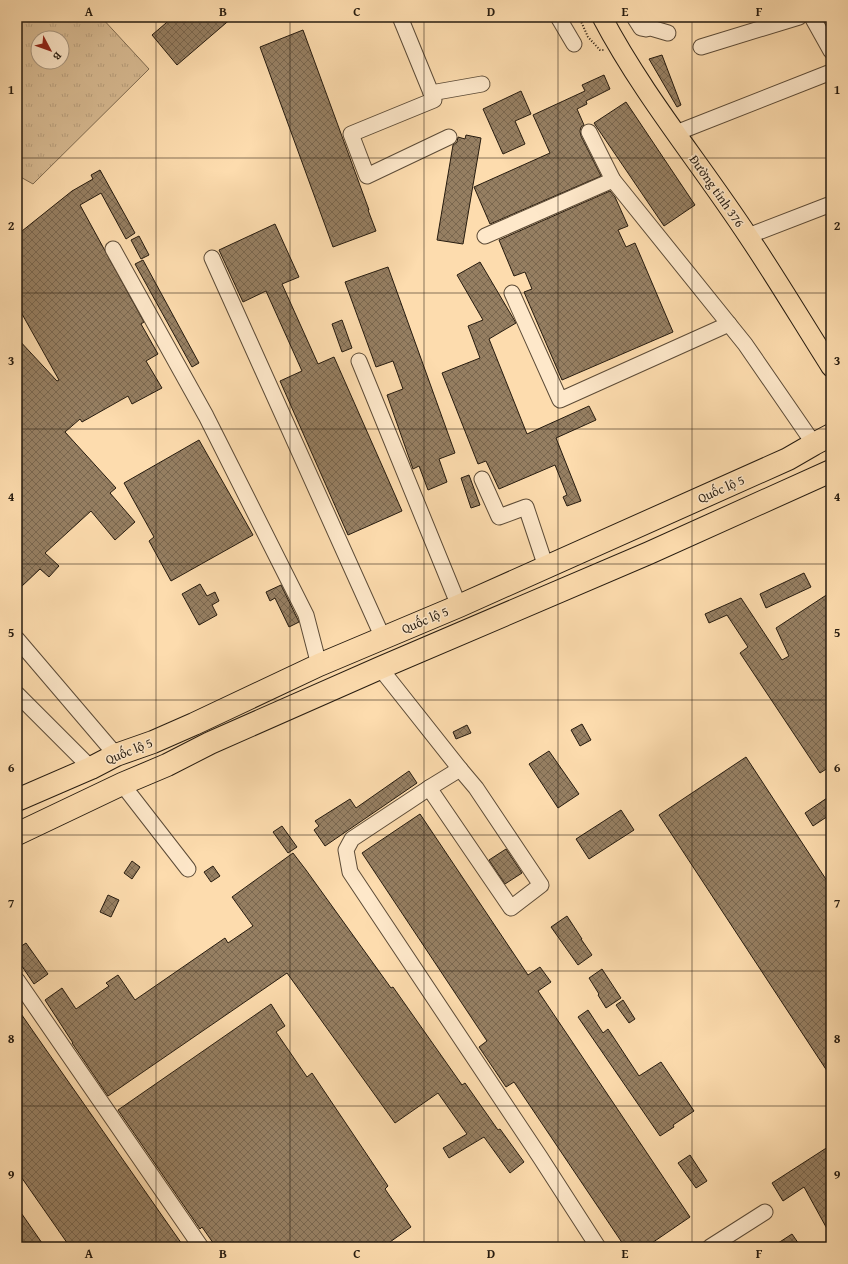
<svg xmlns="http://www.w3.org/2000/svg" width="848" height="1264" viewBox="0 0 848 1264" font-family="'Gentium Book Plus',serif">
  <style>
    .grass { fill: url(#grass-tufts); stroke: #7f6b51; fill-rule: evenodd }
    .building { fill: url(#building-cross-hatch); stroke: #261b0f }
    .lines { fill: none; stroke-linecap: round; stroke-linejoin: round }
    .minor-casing { stroke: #5c4b37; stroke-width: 17 }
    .major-casing { stroke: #261b0f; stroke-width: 21 }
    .highway-casing { stroke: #261b0f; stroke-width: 24 }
    .path { stroke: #261b0f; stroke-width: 2; stroke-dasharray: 1 2; stroke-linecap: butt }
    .minor { stroke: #fee8ca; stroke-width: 15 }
    .major { stroke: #fddcae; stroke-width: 19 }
    .highway { stroke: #fddcae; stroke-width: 22 }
    .grid { fill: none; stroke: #261b0f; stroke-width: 1; stroke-opacity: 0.55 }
    .labels { text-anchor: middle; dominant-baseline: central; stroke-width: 3; stroke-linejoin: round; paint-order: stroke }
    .street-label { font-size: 13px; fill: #261b0f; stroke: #fee8ca }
    .neatline { fill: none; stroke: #261b0f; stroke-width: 1.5 }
    .grid-label { font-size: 13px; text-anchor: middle; font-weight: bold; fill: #261b0f }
  </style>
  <defs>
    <pattern id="grass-tufts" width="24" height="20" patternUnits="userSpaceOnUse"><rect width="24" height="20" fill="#d8bb93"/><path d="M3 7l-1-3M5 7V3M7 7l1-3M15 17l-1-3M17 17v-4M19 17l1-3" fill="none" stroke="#b9a07e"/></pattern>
    <pattern id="building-cross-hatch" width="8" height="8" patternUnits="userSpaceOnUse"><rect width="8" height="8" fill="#967f62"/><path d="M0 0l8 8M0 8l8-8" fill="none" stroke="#7a674f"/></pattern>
  </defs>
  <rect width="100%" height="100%" fill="#fddcae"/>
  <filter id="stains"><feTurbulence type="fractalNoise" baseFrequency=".005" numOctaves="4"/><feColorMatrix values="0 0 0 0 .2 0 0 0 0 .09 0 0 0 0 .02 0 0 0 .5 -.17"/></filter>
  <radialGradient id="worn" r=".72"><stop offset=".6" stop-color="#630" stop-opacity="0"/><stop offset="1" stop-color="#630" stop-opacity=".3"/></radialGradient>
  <path class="grass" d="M17,17H101L149,69L33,184L17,175ZM38,38H62V62H38Z"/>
  <g class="building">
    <path d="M173,17H233L177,65L152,35Z"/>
    <path d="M303,30L369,210H368L376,231L333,247L260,47Z"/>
    <path d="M662,55L681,105L677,107L649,59Z"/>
    <path d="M604,75L610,89L586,101L587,104L577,109L584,125L581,127L580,131L581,136L601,176L490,224L474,187L550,153L533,115L585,91L582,85Z"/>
    <path d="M521,91L531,114L515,121L525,144L503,154L483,109Z"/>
    <path d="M626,102L695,205L664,226L594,123Z"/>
    <path d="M466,135L481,138L463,244L437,240L453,145L457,142L458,137L465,139Z"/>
    <path d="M100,170L135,233L126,239L101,193L80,205L144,322L141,324L158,354L146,361L162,388L132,404L128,396L82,422L80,419L65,432L116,488L110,493L135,522L115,540L91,511L45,553L59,566L49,577L40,569L21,587L17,582V338L57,381L59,380L17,305V235L72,191L93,179L91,175Z"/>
    <path d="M610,191L615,197L628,226L618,230L626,247L635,243L673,332L562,380L524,292L532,289L525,272L514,276L499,240Z"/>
    <path d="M275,224L299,277L282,284L318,364L334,357L384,470L402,511L348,535L280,381L302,371L266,291L243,302L219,250Z"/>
    <path d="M139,236L149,255L141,259L131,240Z"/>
    <path d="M143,260L199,363L192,367L135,264Z"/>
    <path d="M480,262L516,323L489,339L527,434L589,406L596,420L556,438L581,501L567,506L563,497L567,495L555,465L499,489L486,461L478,464L442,373L480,358L468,326L483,320L457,275Z"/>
    <path d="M388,267L455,453L439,459L447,482L428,490L419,466L413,469L387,395L403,389L393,361L376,367L345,282Z"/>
    <path d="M342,320L352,348L342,352L332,324Z"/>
    <path d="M199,440L253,535L171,581L149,541L154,537L124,483Z"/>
    <path d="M469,475L480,505L471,508L461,478Z"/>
    <path d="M804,573L811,587L766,608L760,594Z"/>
    <path d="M200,584L207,596L215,592L219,601L212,605L217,615L199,625L182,594Z"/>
    <path d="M281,585L299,622L289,627L275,598L270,601L266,592Z"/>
    <path d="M831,592V766L820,773L740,653L748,647L727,615L709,623L705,614L741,598L782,660L789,656L776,628Z"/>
    <path d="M582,724L591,740L580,746L571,730Z"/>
    <path d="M467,725L471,733L456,739L453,732Z"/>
    <path d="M549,751L579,794L558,808L529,764Z"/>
    <path d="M746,757L831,887V1077L659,815Z"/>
    <path d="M409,771L417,783L325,846L314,830L319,826L315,821L350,799L356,808Z"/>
    <path d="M827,798L831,804V814L813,826L805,813Z"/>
    <path d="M621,810L634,830L589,859L576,839Z"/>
    <path d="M420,814L528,975L540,967L551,982L538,991L690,1217L646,1247H625L514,1082L506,1087L479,1047L487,1041L362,853Z"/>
    <path d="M282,826L297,847L288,853L273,832Z"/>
    <path d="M506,849L522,873L505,884L489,860Z"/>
    <path d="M293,853L306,870L391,988L393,987L462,1085L465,1083L498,1130L500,1129L524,1162L510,1173L484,1137L449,1158L443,1148L467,1134L438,1093L395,1123L321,1020L287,973L108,1096L72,1043H73L45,1000L62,988L76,1009L109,986L106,983L118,975L135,1000L225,938L228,943L253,926L232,897Z"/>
    <path d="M132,861L140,867L132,879L124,873Z"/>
    <path d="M213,866L220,876L211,882L204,872Z"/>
    <path d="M108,895L119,900L111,917L100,912Z"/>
    <path d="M567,916L582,939H581L592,955L578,965L551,927Z"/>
    <path d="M26,943L48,974L34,984L17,959V949Z"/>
    <path d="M602,969L621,998L606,1008L598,995L599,994L589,978Z"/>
    <path d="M623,1000L635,1019L629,1023L616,1005Z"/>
    <path d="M271,1004L285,1026L276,1032L307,1077L312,1073L388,1186L385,1189L411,1227L383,1247H216L202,1227L200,1229L118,1110Z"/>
    <path d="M17,1008L35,1034L184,1247H70L17,1171Z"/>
    <path d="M588,1010L603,1033L608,1029L639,1076L661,1062L694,1111L673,1125L674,1127L660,1136L578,1017Z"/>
    <path d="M831,1145V1236L804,1187L783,1201L772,1183Z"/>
    <path d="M690,1155L707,1181L696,1188L678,1163Z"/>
    <path d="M17,1207L42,1243L36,1247H17Z"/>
    <path d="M792,1234L801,1247H772Z"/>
  </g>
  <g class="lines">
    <g class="minor-casing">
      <g id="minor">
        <path d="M400,17L434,100L351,134L367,176L449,137"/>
        <path d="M558,17L574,44"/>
        <path d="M634,17L641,28L646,29L651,28L668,33"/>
        <path d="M812,17L831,51"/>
        <path d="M701,47L799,17"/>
        <path d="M431,93L482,84"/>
        <path d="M589,132L613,180L745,344L814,444"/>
        <path d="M676,133L831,72"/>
        <path d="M485,236L613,180"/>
        <path d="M748,236L831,204"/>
        <path d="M113,249L206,416L306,615L319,665"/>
        <path d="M212,258L383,638"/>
        <path d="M512,293L560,400L729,324"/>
        <path d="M359,361L459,606"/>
        <path d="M482,479L499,517L526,507L546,567"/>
        <path d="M17,639L116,755"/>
        <path d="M380,668L460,769L476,788L541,885L511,908L429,788"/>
        <path d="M17,694L91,768"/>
        <path d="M460,769L429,788L352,839L346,850L350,872L540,1157L598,1247"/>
        <path d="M122,784L188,869"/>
        <path d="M17,980L201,1247"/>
        <path d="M710,1247L765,1212"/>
      </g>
    </g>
    <g class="major-casing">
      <path id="major" d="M602,17C643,95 700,163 748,236C777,279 803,323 831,367"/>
    </g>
    <g class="highway-casing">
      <g id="highway">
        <path d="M17,800L91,768L116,755L153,742L194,724L319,665L459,606L788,459L814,444L831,435"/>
        <path d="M17,834L122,784L167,765L210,743L380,668L649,553L831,471"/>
      </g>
    </g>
    <path class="path" d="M579,17L588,37L600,50H605"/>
    <use href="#minor" class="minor"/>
    <use href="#major" class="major"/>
    <use href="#highway" class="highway"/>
  </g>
  <path class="grid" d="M156,17V1247M290,17V1247M424,17V1247M558,17V1247M692,17V1247M17,158H831M17,293H831M17,429H831M17,564H831M17,700H831M17,835H831M17,971H831M17,1106H831"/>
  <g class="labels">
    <g class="street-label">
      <text transform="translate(717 191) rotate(55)">Đường tỉnh 376</text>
      <text transform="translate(721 489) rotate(-24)">Quốc lộ 5</text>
      <text transform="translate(425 620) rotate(-23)">Quốc lộ 5</text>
      <text transform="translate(129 751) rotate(-22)">Quốc lộ 5</text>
    </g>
  </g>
  <rect width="848" height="1264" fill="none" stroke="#fddcae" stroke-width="44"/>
  <g transform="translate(50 50) rotate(131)"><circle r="19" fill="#fee8ca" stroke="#a8967f"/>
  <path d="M0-3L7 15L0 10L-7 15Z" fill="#8f2418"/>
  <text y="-6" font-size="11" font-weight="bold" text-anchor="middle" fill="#261b0f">B</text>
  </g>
  <rect x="22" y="22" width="804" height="1220" class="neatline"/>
  <g class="grid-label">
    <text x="89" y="16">A</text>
    <text x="223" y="16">B</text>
    <text x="357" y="16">C</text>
    <text x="491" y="16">D</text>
    <text x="625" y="16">E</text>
    <text x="759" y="16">F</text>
    <text x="11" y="94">1</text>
    <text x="837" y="94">1</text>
    <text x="11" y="230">2</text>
    <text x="837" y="230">2</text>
    <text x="11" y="365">3</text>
    <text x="837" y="365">3</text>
    <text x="11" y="501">4</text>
    <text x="837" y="501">4</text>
    <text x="11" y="637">5</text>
    <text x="837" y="637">5</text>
    <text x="11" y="772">6</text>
    <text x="837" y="772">6</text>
    <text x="11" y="908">7</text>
    <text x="837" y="908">7</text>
    <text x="11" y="1043">8</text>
    <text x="837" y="1043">8</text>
    <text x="11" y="1179">9</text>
    <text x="837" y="1179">9</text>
    <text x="89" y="1258">A</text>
    <text x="223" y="1258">B</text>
    <text x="357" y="1258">C</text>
    <text x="491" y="1258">D</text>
    <text x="625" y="1258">E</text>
    <text x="759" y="1258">F</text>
  </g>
  <rect width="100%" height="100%" filter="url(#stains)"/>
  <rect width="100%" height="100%" fill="url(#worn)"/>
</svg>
